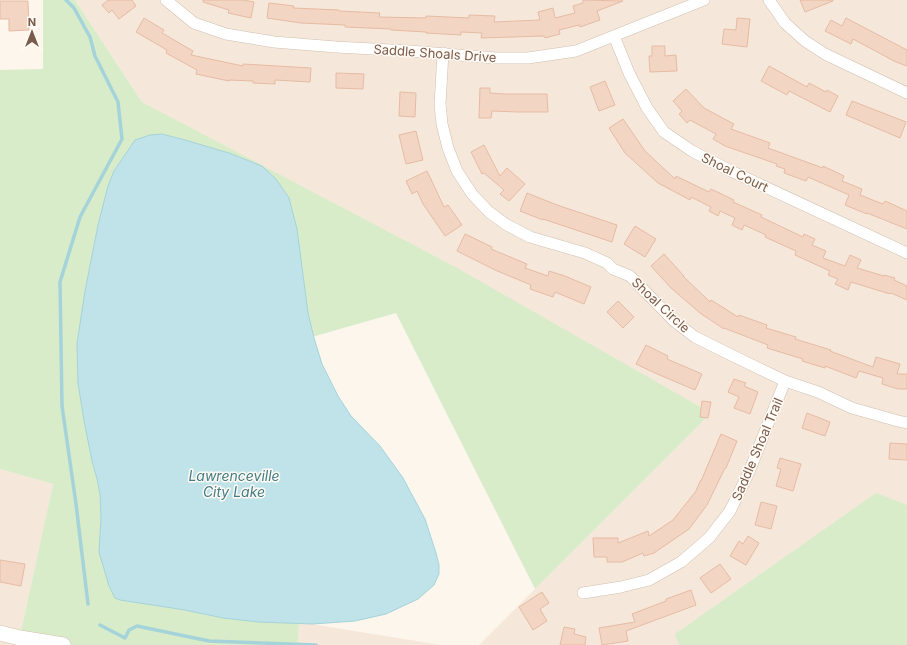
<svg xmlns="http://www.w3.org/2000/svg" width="907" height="645" viewBox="0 0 907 645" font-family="Inter,sans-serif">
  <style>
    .residential { fill: #f5e8da }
    .green { fill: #d8ecc9 }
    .water { fill: #bfe3e8; stroke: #a5d3da }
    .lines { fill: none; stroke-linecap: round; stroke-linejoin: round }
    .stream { stroke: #a5d3da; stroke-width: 3.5 }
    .building { fill: #f3d5c3; stroke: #e6bba3 }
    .street-casing { stroke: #d1beb0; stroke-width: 12 }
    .secondary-casing { stroke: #d6c0b0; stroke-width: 16 }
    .street { stroke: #fff; stroke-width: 11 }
    .secondary { stroke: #fff; stroke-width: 15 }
    .labels { text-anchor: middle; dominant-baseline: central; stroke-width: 3; stroke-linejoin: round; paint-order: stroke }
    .street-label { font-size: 13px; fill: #7a5c4d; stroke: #fffaf3 }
    .water-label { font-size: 14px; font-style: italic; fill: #437c86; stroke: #fffaf3 }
  </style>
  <rect width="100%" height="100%" fill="#fdf6ec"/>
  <g class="residential">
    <path d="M75,0H907V645H479L711,413L142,102Z"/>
    <path d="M0,469L53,484L18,645H0Z"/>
    <path d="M299,622L441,645H298Z"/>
  </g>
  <g class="green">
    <path d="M43,0H75L142,102L459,269L711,413L535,589L396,313L200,369L299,622L298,645H18L53,484L0,469V70L43,69Z"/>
    <path d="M876,493L907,505V645H679L675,634Z"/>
  </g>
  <path class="water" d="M162,134L185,140L229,153L262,166L276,179L289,198L297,229L308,313L314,338L322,364L338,396L351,416L380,446L403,478L425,519L436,553L439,565V574L434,585L418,599L386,614L355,621L313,624L258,622L223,618L185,610L120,600L115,598L109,586L99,552L101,518L100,494L97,479L92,461L84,421L78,383L77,344L85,291L98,225L108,186L114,171L135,140L150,135Z"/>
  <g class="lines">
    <g class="stream">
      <path d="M66,0L74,8L90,37L95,56L118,102L122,139L80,217L60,282L62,406L76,504L88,604"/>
      <path d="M100,625L125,638L129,630L137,626L209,641L316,645"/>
    </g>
  </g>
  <g class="building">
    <path d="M108,0H132L136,6L119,19L112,10L109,13L102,5Z"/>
    <path d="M203,0H243L254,2L251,18L228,13L229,10L203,2Z"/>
    <path d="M583,0L623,1L597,11L600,20L580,27L579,25L559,30L560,34L545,38L544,36L481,38L482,33L461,32V35L426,33V32L391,30V29L345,27V25L301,23L267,18L269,3L294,6L293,8L339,10V11L380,13L379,17L426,18V16L469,18V15L495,16L494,22L540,20L538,12L553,8L555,18L575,13L573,6L583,3Z"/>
    <path d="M800,0H833V1L805,12Z"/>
    <path d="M0,1H28L29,30L9,31V19H0Z"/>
    <path d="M144,18L164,30L162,33L193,51L191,55L243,66V64L311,68L310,82L275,80V84L253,83V81L229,80V81L196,74L197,70L166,53L167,50L136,32Z"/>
    <path d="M737,18L750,19L747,47L722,44L724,29L736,30Z"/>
    <path d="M846,18L907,50V66L896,62L853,39L851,44L825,31L831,20L842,26Z"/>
    <path d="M652,46H665V56L676,55L677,71L650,72L649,56H652Z"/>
    <path d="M769,66L807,87L809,83L826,92L827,90L838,96L830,112L789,91L787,95L761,81Z"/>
    <path d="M336,73L364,74L363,89L336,88Z"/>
    <path d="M605,81L615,105L599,111L590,87Z"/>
    <path d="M480,88H490V93L505,94H547L548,112H518L492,111L491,118H479Z"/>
    <path d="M686,89L704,108L734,124L731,129L770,143L768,148L823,168V166L844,176L842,181L862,189L860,195L883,204L885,201L907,211V229L867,213V214L845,205L849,195L808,177L806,181L784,173L785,169L776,166L777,164L725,146L713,139L716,134L690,120L687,123L679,114L682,111L673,101Z"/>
    <path d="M400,92L416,93L415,117L399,116Z"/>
    <path d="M852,101L906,122L900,138L846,115Z"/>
    <path d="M623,119L645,151L675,179L676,176L709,192L711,189L734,200L733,202L762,215L761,217L803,237L804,234L815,239L812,245L826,251L823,258L845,266L850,255L861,260L857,268L884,276V275L895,278L894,280L907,286V300L891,293L890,294L851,282L848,290L835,284L838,279L828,275L830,271L795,255L796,251L765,237L766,235L744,225L742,230L732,225L735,218L720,211L718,216L709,211L711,207L691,197L690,200L658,183L625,153L609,128Z"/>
    <path d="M416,131L423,160L406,164L399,135Z"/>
    <path d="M484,145L500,176L507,168L525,184L509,201L500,194L504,190L484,173L482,174L471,152Z"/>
    <path d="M427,171L444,207L448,205L462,225L445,236L423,204L417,191L412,194L406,181Z"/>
    <path d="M527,193L557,205L617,225L612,242L543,219V220L520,211Z"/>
    <path d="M635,226L656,239L645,257L624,244Z"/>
    <path d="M465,234L492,247L491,249L527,264L525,268L548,276L549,271L565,276L591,287L584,304L555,292L553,297L530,289L531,285L495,270L457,251Z"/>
    <path d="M664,254L684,276H683L710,302L711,300L738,317L739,315L767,325L766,328L796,337L795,339L831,350L830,351L873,367L876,357L900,364L897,374H907V389H898L882,384L883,378L859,371L856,378L825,366V368L802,361L803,359L767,348L768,345L724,328V329L700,313L671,288L651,266Z"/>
    <path d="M618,301L634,317L623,328L607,312Z"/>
    <path d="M646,345L668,356L667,359L702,374L695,390L655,373L636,364Z"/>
    <path d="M734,379L746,383L744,386L758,392L750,414L734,408L739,397L728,392Z"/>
    <path d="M702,401L711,402L708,418L700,417Z"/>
    <path d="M807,413L830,422L825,436L802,428Z"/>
    <path d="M721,434L737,441L726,468H725L707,505L689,529L654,553L644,556L643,553L622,562H607V557H594L593,538H618V543L648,531L649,536L673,520L696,491L700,481H701Z"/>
    <path d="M890,443L907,444V460L889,459Z"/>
    <path d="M780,458L801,464L793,491L776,486L781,469L777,468Z"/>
    <path d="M761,502L777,506L771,529L755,525Z"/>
    <path d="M748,536L759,543L746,565L730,556L739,541L743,544Z"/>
    <path d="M0,560L25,564L21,586L0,582Z"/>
    <path d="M720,564L731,579L711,593L700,578Z"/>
    <path d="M691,590L696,605L626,631L628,641L602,645L599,628L635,622L632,614L666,601V599Z"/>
    <path d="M542,592L549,603L540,609L547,621L533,630L519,607Z"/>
    <path d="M564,627L575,629L574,634L586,637L585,645H560Z"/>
  </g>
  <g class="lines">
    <g class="street-casing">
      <g id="street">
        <path d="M166,0L194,23L226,34L274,42L336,47L409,51L496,58H528L576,51L704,0"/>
        <path d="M769,0L785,23L805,41L825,54L907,93"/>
        <path d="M614,36L629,73L647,108L664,132L692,151L731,171L907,253"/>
        <path d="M443,53L440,104L442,124L448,148L457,171L472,194L489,212L507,225L530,237L585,253L607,263L613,269L630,276L674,321L695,337L721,350L785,381L818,392L852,408L898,421L907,423"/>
        <path d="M583,593L621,587L649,580L681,562L709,538L730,511L749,472L785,381"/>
      </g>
    </g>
    <g class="secondary-casing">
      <path id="secondary" d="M0,633L20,638L63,645"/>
    </g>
    <use href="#street" class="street"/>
    <use href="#secondary" class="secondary"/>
  </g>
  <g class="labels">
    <g class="street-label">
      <text transform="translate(435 53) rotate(4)">Saddle Shoals Drive</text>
      <text transform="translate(735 172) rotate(26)">Shoal Court</text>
      <text transform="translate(661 305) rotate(43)">Shoal Circle</text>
      <text transform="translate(757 449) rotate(-67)">Saddle Shoal Trail</text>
    </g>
    <g class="water-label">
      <text x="234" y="475">Lawrenceville<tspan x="234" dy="16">City Lake</tspan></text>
    </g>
  </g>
  <g transform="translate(32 32)" stroke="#fffaf3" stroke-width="3" paint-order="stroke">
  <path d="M0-3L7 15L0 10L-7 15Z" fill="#7a5c4d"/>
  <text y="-6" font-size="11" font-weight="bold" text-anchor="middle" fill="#7a5c4d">N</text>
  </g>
</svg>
